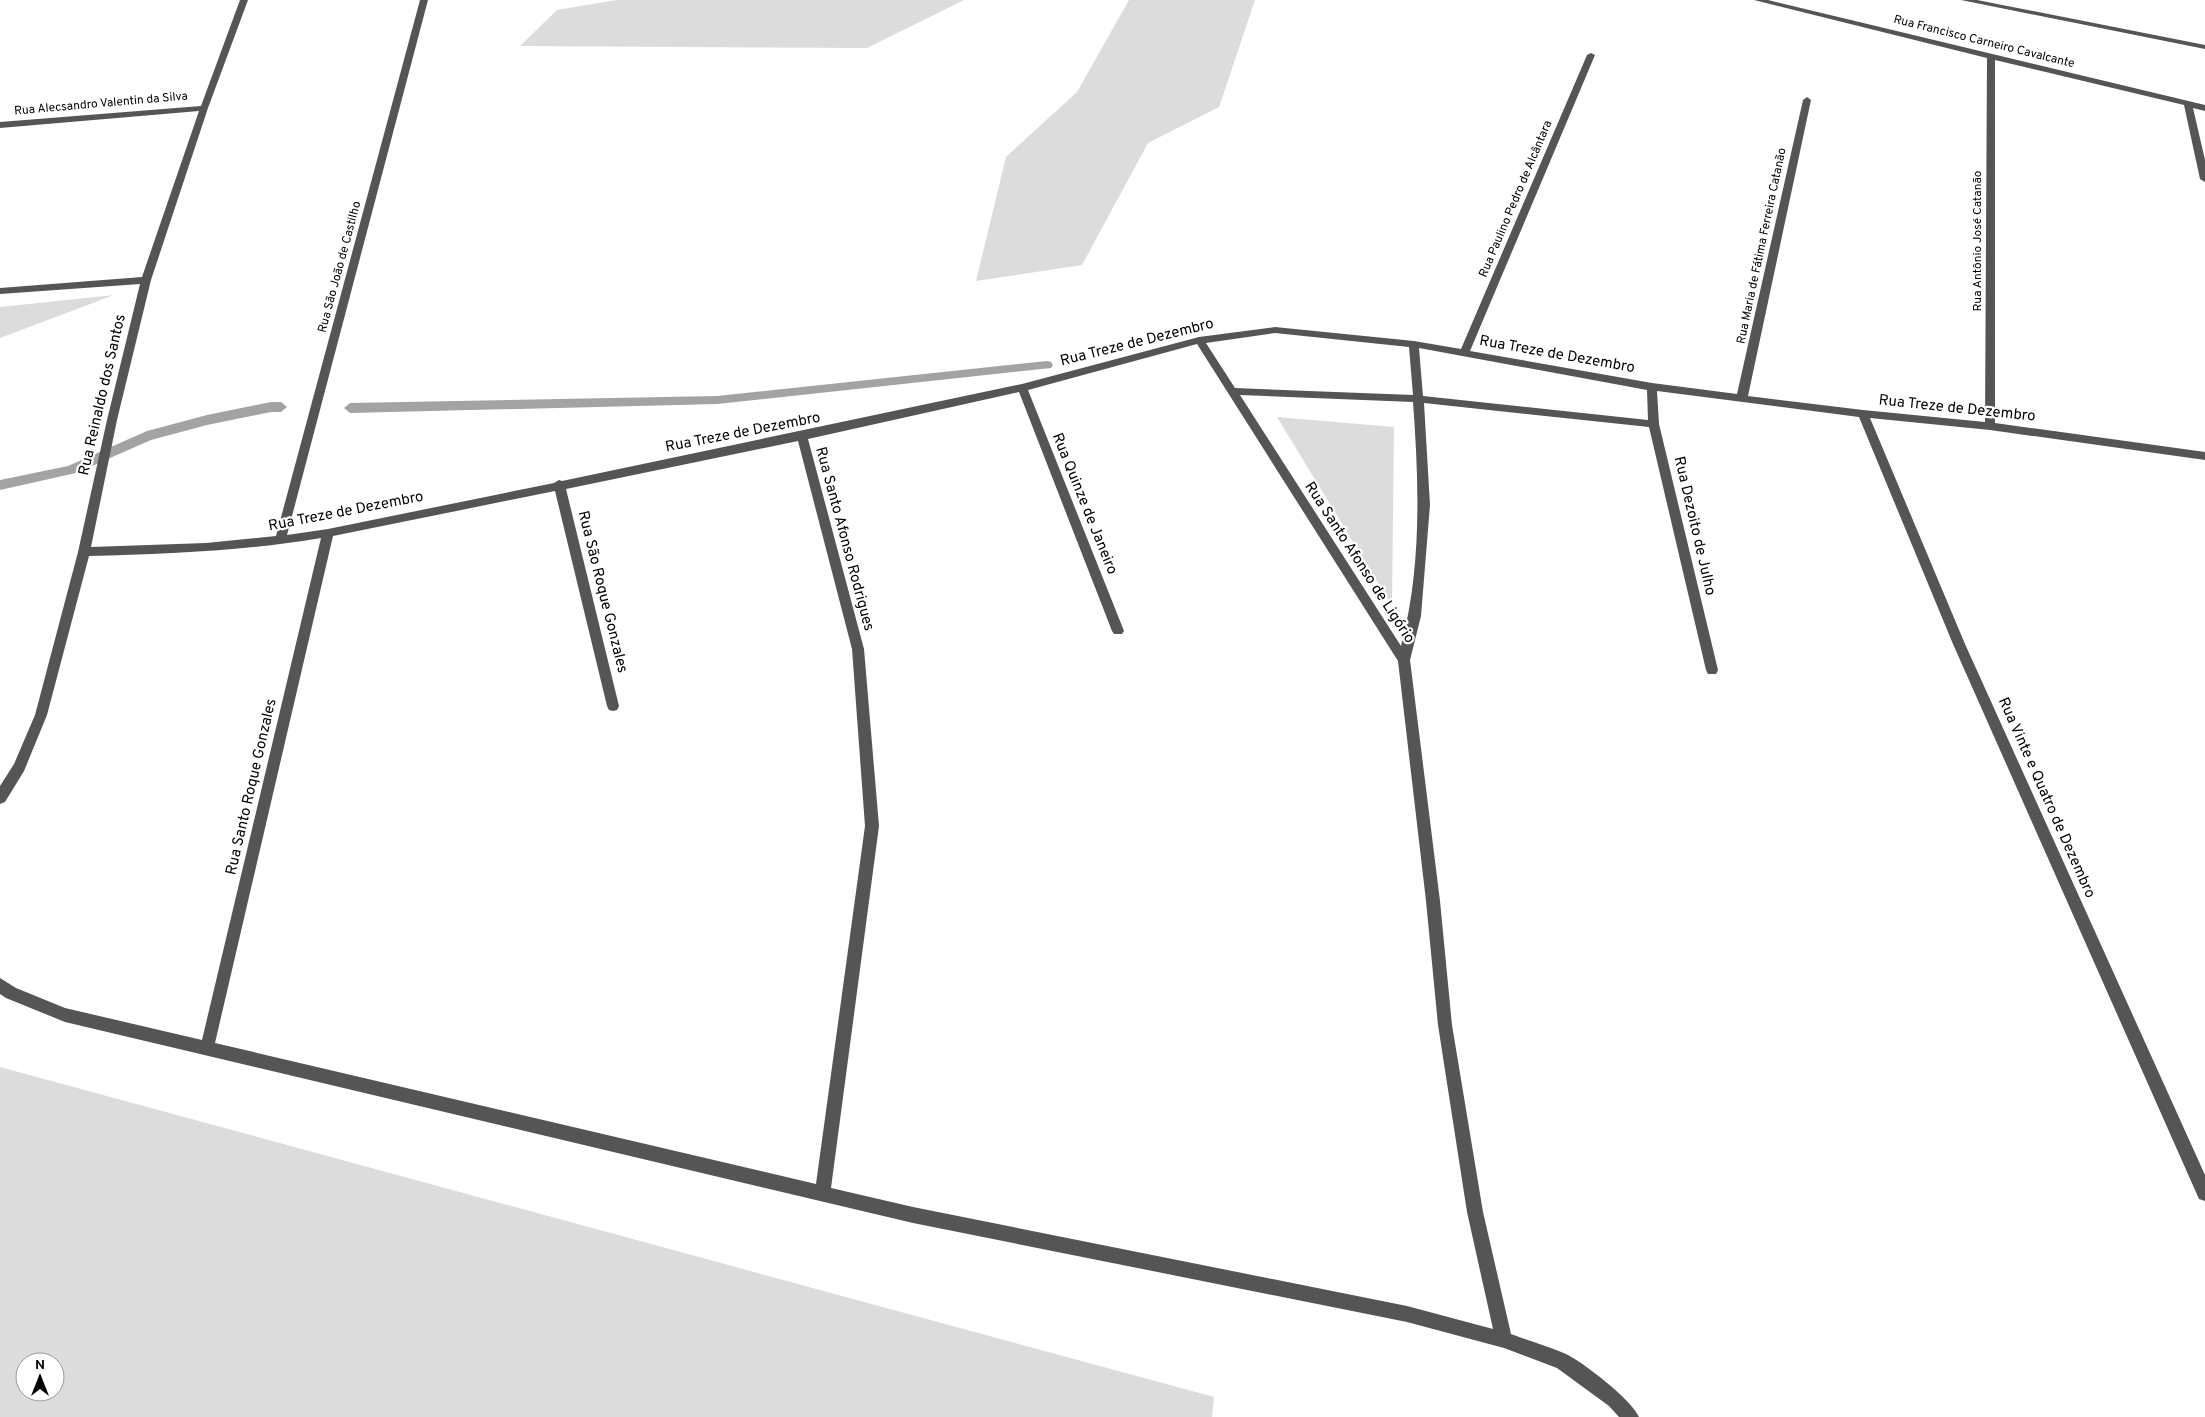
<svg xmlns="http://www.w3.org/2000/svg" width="2205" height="1417" viewBox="0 0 2205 1417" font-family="Overpass,sans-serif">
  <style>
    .green { fill: #dcdcdc; fill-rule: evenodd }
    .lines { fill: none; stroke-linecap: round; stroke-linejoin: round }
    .stream { fill: #a3a3a3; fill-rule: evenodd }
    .minor { fill: #555; fill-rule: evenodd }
    .labels { text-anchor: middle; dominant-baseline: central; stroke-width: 4.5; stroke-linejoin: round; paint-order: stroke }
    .far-street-label { font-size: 12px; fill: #000; stroke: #fff }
    .street-label { font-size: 15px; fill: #000; stroke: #fff }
  </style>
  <rect width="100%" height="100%" fill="#fff"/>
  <g class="green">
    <path d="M617,0H964L867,48L520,46L557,10Z"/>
    <path d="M1129,0H1255L1219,107L1148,143L1082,265L976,281L1006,157L1077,92Z"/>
    <path d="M114,295L0,338V307Z"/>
    <path d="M1277,417L1394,427L1392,606Z"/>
    <path d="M0,1067L1214,1397L1212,1417H0ZM25,1362H55V1392H25Z"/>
  </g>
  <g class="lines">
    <g class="stream">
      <path d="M1047,361L1051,362L1053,365L1051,368L717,404L350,413L344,408L350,403L717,396Z"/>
      <path d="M271,402H281L287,407L281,412H271L207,425L151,440L76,473L0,490V480L68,466L147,431L207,415Z"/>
    </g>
    <g class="minor">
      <path d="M240,0H248L208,108L151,280L117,420L91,547L206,543L276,536L420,0H428L287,535L328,529L554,483L559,480L562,481L1022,384L1199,337L1275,327L1414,341L1461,349L1587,55L1591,53L1595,55L1470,351L1652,383L1737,394L1803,100L1807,97L1811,100L1748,396L1863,410L1985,422L1987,58L1754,0H1768L2205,105V111L2193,108L2205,160V182L2200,179L2184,105L1995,60V423L2205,452V460L1990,430L1870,418L1965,644L2205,1175V1201L2199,1199L1953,644L1859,417L1657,391L1659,424L1718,670L1716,674H1708L1706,670L1649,427L1424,403L1430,505L1421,616L1410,660L1440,901L1452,1025L1483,1212L1511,1334C1529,1341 1548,1346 1566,1354C1584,1363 1631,1399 1639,1417H1619L1609,1406L1557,1368L1504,1348L1407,1322L913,1223L65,1022L6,998L0,994V978L16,988L65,1008L202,1040L321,538C244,551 167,554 89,556L47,715L24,771L5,802L0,804V786L14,764L35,715L78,552L107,420L140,284L0,294V288L142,277L199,111L0,128V122L201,106ZM1275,333L1409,347L1413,395L1235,388L1206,343ZM1197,344L1398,661L1426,901L1438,1025L1467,1212L1493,1329L1407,1306L913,1207L831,1188L879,826L864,649L808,439L1019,392L1112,631L1114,634H1122L1124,631L1028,390ZM1419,348L1647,390L1648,420L1423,396ZM1240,395L1413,402C1419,483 1422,567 1401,646ZM798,441L852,649L865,826L816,1184L215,1043L333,536L555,491L607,706L609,710L613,711L617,710L619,706L566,489Z"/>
      <path d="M1961,0H1977L2205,45V49Z"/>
    </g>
  </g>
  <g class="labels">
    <g class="far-street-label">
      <text transform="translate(1984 42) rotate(14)">Rua Francisco Carneiro Cavalcante</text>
      <text transform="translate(101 104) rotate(-5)">Rua Alecsandro Valentin da Silva</text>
      <text transform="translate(1516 199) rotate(-67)">Rua Paulino Pedro de Alcântara</text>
      <text transform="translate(1978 241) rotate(-90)">Rua Antônio José Catanão</text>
      <text transform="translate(1762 246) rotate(-78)">Rua Maria de Fátima Ferreira Catanão</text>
      <text transform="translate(340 267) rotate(-75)">Rua São João de Castilho</text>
    </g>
    <g class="street-label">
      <text transform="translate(1137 343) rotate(-14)">Rua Treze de Dezembro</text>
      <text transform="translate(1557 355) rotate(10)">Rua Treze de Dezembro</text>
      <text transform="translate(103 395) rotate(-77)">Rua Reinaldo dos Santos</text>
      <text transform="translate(1957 409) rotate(6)">Rua Treze de Dezembro</text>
      <text transform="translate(743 433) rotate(-11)">Rua Treze de Dezembro</text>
      <text transform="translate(1084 504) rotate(68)">Rua Quinze de Janeiro</text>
      <text transform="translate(346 512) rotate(-11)">Rua Treze de Dezembro</text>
      <text transform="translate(1694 526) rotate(77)">Rua Dezoito de Julho</text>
      <text transform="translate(844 539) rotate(75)">Rua Santo Afonso Rodrigues</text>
      <text transform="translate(1359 563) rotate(57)">Rua Santo Afonso de Ligório</text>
      <text transform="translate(602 592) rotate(76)">Rua São Roque Gonzales</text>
      <text transform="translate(252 787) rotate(-77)">Rua Santo Roque Gonzales</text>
      <text transform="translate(2046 798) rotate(66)">Rua Vinte e Quatro de Dezembro</text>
    </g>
  </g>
  <g transform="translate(40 1377)"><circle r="24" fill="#ffffff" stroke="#999999"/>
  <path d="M0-4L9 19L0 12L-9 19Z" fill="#000000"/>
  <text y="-8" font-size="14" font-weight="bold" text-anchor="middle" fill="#000000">N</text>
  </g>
</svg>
